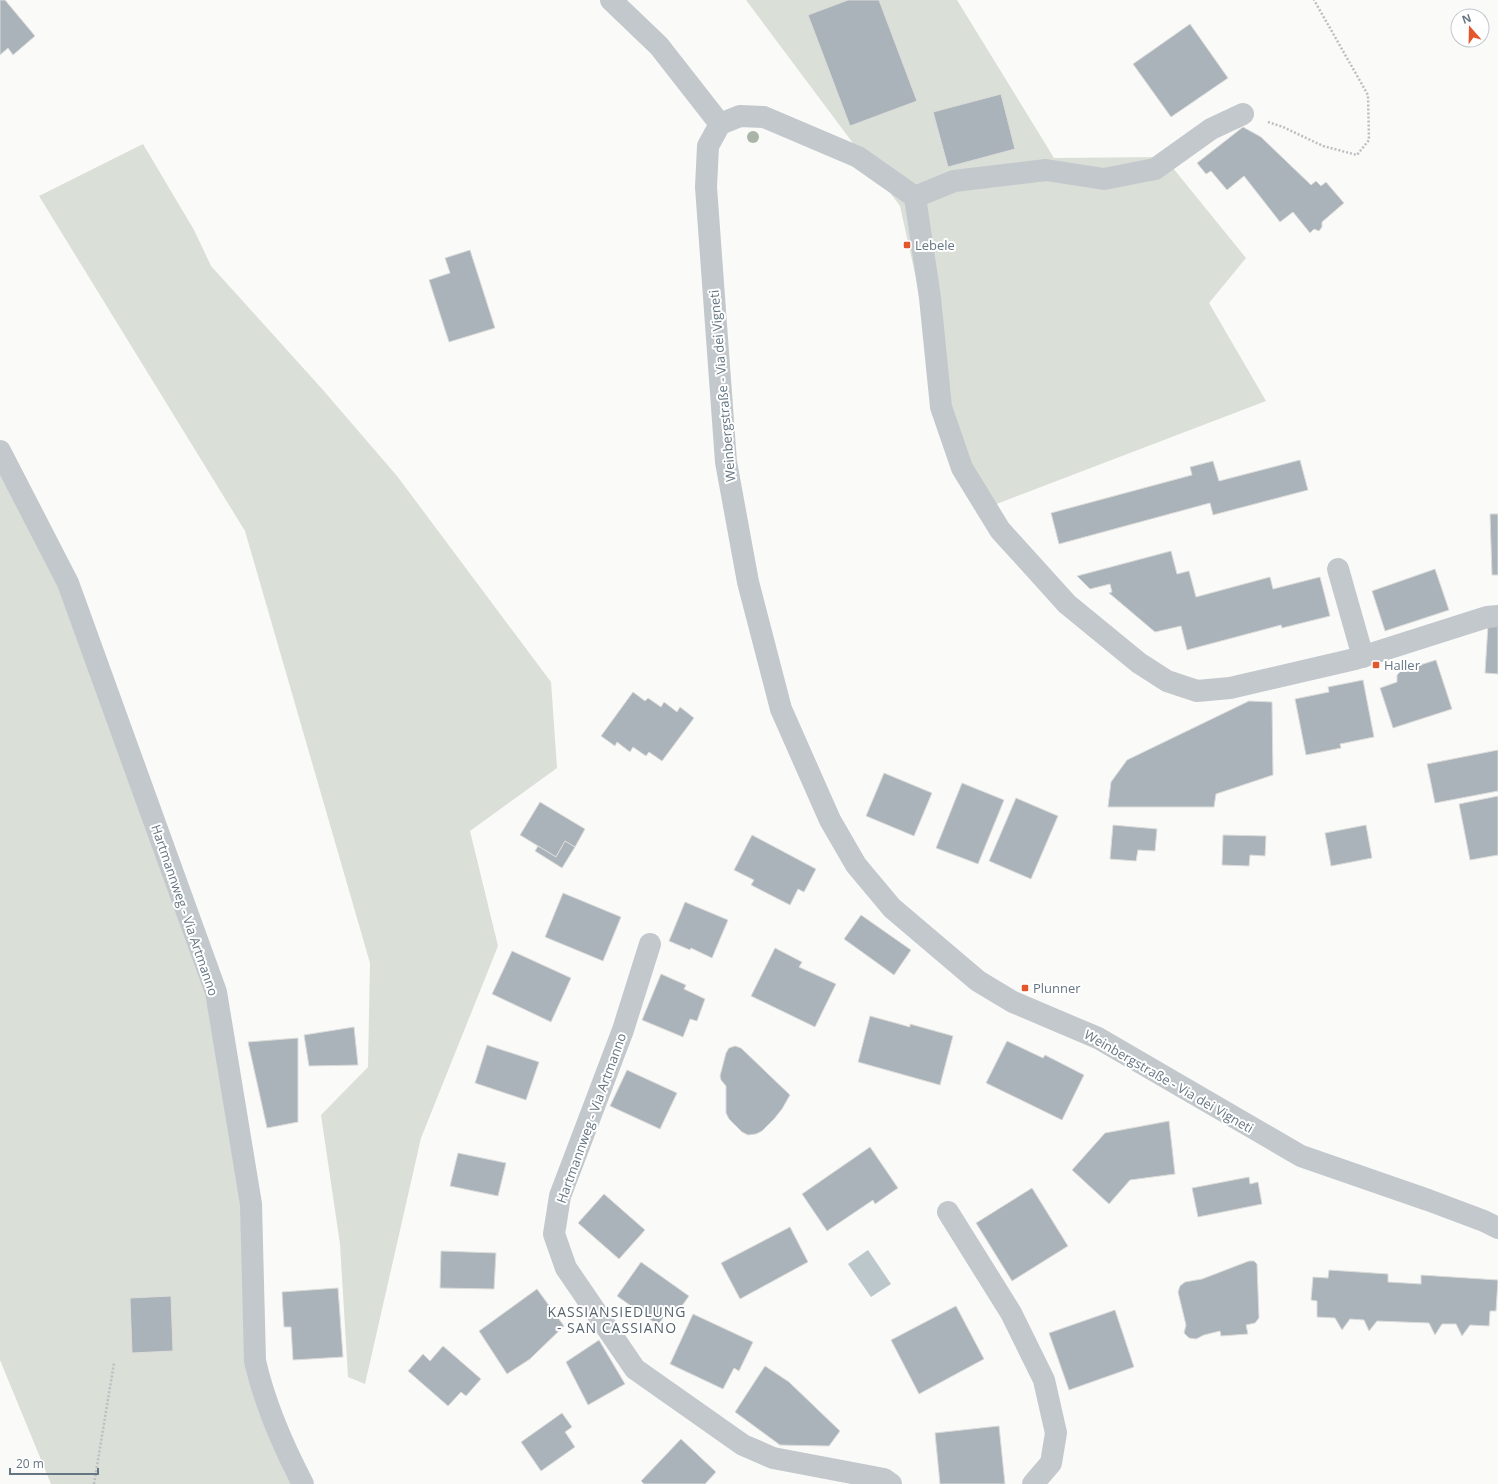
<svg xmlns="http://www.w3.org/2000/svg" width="1498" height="1484" viewBox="0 0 1498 1484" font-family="'Open Sans',sans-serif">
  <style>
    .green { fill: #dadfd7 }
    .water { fill: #bbc7cb }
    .building { fill: #aab3b9; stroke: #dcdcda }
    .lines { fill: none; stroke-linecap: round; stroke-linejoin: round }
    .path { stroke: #bbbfc2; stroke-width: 2.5; stroke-dasharray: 2 2; stroke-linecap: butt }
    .minor { stroke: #c3c8cc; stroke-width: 22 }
    .tree { fill: #aab4a7 }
    .poi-dot { fill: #e4572e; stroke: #fff; stroke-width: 1.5 }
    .labels { text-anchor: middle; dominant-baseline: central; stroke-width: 4; stroke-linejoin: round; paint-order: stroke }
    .poi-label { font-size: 13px; fill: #657683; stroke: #fff; text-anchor: start }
    .street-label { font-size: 13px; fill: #657683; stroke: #fff }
    .neighbourhood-label { font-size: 14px; letter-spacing: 1px; fill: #57646e; stroke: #fff }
  </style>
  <rect width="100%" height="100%" fill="#fafaf8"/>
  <g class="green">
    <path d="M746,0H957L1054,158L1164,157L1246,258L1209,303L1266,401L981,510L961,481L900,206Z"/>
    <path d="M143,144L194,230L211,266L323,390L397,476L551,682L557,768L470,831L498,946L421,1138L365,1384L348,1377L340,1244L321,1115L368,1067L370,963L245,531L39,196Z"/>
    <path d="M0,451L68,583L216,992L251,1204L255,1361L301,1484H51L0,1360Z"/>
  </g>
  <path class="water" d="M868,1250L891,1284L871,1297L848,1264Z"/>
  <g class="building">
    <path d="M0,0H5L35,36L13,55L8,48L0,55Z"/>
    <path d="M848,0H879L917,101L850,126L808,15Z"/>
    <path d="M1190,24L1228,78L1171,117L1133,64Z"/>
    <path d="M1001,94L1015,149L948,167L933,112Z"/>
    <path d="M1243,127L1261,137L1311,185L1316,181L1321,186L1326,182L1344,203L1322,222V227L1319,231L1314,229L1310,233L1293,212L1280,222L1244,176L1227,190L1211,171L1206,174L1197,163Z"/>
    <path d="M470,250L495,328L449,342L429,280L450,273L445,258Z"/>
    <path d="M1300,460L1308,490L1213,515L1210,503L1059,544L1051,513L1192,475L1190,467L1213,461L1219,481Z"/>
    <path d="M1490,514H1498V575H1492Z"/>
    <path d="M1171,551L1177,574L1189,571L1196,597L1270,577L1273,589L1320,577L1330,616L1282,628L1281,625L1187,650L1181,626L1155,632L1109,593L1112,592L1110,584L1090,589L1077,576Z"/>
    <path d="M1435,569L1449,610L1385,631L1372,591Z"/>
    <path d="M1488,625L1498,626V674L1485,673Z"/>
    <path d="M1436,660L1452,709L1393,728L1380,688L1397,682V675L1401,671Z"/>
    <path d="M1363,680L1374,737L1340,744L1341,748L1306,755L1295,699L1329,692L1328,687Z"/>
    <path d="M633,692L645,701L648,698L661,707L664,702L677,712L680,707L694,718L662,761L649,752L646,756L633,747L630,752L617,742L615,746L601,736Z"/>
    <path d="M1249,701L1272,702L1273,775L1216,794L1214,807H1108L1111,782L1127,760Z"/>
    <path d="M1498,750V791L1435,803L1427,764Z"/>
    <path d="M884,773L932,793L914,836L866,816Z"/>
    <path d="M962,783L1004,800L978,864L936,848Z"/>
    <path d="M1498,796V855L1470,860L1459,804Z"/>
    <path d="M1016,798L1058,816L1031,879L989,861Z"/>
    <path d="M540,802L585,829L575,847L565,841L556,857L520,835Z"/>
    <path d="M1113,825L1157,829L1155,851L1138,850L1136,861L1110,859Z"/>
    <path d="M1366,825L1372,858L1331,866L1325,833Z"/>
    <path d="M752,835L816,869L804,892L798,889L790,905L751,885L754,880L734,870Z"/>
    <path d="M1223,835L1266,836L1265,856L1250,855L1249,866L1222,865Z"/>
    <path d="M565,841L575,847L562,868L535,851L538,846L556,857Z"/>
    <path d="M563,893L621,917L603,961L545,937Z"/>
    <path d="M685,902L728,920L712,958L691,948L690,950L669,941Z"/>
    <path d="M861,915L911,950L894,975L844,939Z"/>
    <path d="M775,948L802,962L799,967L836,984L815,1027L751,996Z"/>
    <path d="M512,951L571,978L551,1022L492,994Z"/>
    <path d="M661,974L686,985L684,989L705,999L697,1021L690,1019L683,1037L642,1020Z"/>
    <path d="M870,1016L910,1027V1024L953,1036L940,1085L858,1062Z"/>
    <path d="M354,1027L358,1065L309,1066L304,1035Z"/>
    <path d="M298,1038V1122L267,1128L248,1042Z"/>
    <path d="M1007,1041L1043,1058L1045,1055L1084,1075L1062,1120L986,1083Z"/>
    <path d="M487,1045L539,1062L526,1100L475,1083Z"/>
    <path d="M735,1046L741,1048L790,1095L782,1109L774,1119L762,1131L756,1134L748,1135L742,1132L729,1119L726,1113V1086L721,1080L720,1076L726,1053L729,1048Z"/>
    <path d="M627,1070L677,1093L660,1129L610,1106Z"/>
    <path d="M1169,1121L1175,1174L1130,1180L1109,1204L1072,1170L1105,1133Z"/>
    <path d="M870,1147L898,1188L875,1204L873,1200L827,1231L802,1194Z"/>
    <path d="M458,1153L506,1163L498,1196L450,1186Z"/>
    <path d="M1249,1177L1250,1184L1258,1182L1262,1204L1198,1217L1192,1188Z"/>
    <path d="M1032,1188L1068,1246L1012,1281L976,1223Z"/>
    <path d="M604,1194L645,1230L619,1259L578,1223Z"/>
    <path d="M790,1227L808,1262L740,1299L721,1263Z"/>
    <path d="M441,1251L496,1253L494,1289L440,1288Z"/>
    <path d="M1249,1261H1254L1257,1264L1259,1318L1255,1323L1246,1325L1248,1334L1221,1336L1220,1331L1204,1335L1196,1339L1189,1338L1184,1333L1186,1325L1178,1292L1180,1286L1185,1282L1202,1279Z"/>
    <path d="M641,1262L689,1296L679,1310L672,1305L658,1325L617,1296Z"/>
    <path d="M1329,1270L1388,1274V1282L1421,1284V1275L1498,1280L1496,1311H1490L1489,1326L1470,1325L1462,1336L1456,1324H1442L1435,1335L1429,1323L1377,1321L1369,1331L1364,1320L1350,1319L1342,1330L1335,1318L1317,1317V1301L1311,1300L1313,1277L1328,1278Z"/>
    <path d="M338,1288L343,1357L293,1360L291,1327H284L282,1292Z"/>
    <path d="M537,1289L564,1326L530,1359L507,1374L479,1331Z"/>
    <path d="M171,1296L173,1351L132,1353L130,1298Z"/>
    <path d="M956,1306L984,1359L919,1394L891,1340Z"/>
    <path d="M1115,1310L1134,1367L1069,1390L1049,1333Z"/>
    <path d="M693,1314L753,1342L739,1371L734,1368L723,1389L670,1364Z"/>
    <path d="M599,1340L625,1384L588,1405L566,1362Z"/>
    <path d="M443,1346L481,1379L466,1396L461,1392L448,1406L408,1371L423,1354L430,1361Z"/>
    <path d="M765,1366L789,1382L840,1431L829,1446L780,1445L735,1412Z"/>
    <path d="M562,1413L572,1427L565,1432L575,1447L541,1471L521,1442Z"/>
    <path d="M999,1426L1005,1484H940L935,1433Z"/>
    <path d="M681,1439L716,1472L705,1484H644L641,1481Z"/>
  </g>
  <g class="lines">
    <g class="path">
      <path d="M1268,122L1283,127L1323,146L1357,155L1369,140L1368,95L1314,0"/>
      <path d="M94,1484L114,1363"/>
    </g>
    <g class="minor">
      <path d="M611,0L659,46L720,124"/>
      <path d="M915,197L954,181L1046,170L1104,179L1155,169L1211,129L1243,114"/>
      <path d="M0,451L68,583L216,992L251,1204L255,1361C265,1405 282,1444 303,1484"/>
      <path d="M1338,569L1363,657"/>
      <path d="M1498,616L1487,617L1355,659L1230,688L1197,691L1167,681L1139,663L1067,604L1000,530L962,468L941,407L930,298L915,197L858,157L764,117L740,116L720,124L708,146L706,187L726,462L748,582L781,709L830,820L856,865L892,908L978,981L1013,1002L1098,1038L1301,1156L1428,1200L1484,1221L1498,1228"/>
      <path d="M650,944L623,1030L560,1196L554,1234L566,1268L635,1369L743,1445L773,1458L884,1479L891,1484"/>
      <path d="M948,1212L1011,1313L1044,1380L1056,1433L1051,1463L1033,1484"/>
    </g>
  </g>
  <circle class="tree" cx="753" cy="137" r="6"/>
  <g class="poi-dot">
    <rect x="903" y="241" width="8" height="8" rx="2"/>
    <rect x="1372" y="661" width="8" height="8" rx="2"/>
    <rect x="1021" y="984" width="8" height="8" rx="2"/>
  </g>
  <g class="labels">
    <g class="poi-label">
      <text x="915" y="245">Lebele</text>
      <text x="1384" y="665">Haller</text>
      <text x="1033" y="988">Plunner</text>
    </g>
    <g class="street-label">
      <text transform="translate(722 386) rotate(-95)">Weinbergstraße - Via dei Vigneti</text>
      <text transform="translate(185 910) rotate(71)">Hartmannweg - Via Artmanno</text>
      <text transform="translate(1169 1081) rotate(30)">Weinbergstraße - Via dei Vigneti</text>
      <text transform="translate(591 1118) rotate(-70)">Hartmannweg - Via Artmanno</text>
    </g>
    <g class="neighbourhood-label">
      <text x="617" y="1311">KASSIANSIEDLUNG<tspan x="617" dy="16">- SAN CASSIANO</tspan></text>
    </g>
  </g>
  <g transform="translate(1470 28) rotate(340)"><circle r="19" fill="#ffffff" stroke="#c1c8cd"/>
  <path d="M0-3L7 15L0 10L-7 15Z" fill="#e4572e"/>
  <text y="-6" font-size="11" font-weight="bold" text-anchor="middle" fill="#657683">N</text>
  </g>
  <path d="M10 1468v6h88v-6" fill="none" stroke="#657683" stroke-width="2"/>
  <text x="16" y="1468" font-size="12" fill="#657683" stroke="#ffffff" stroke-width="3" paint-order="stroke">20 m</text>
</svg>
